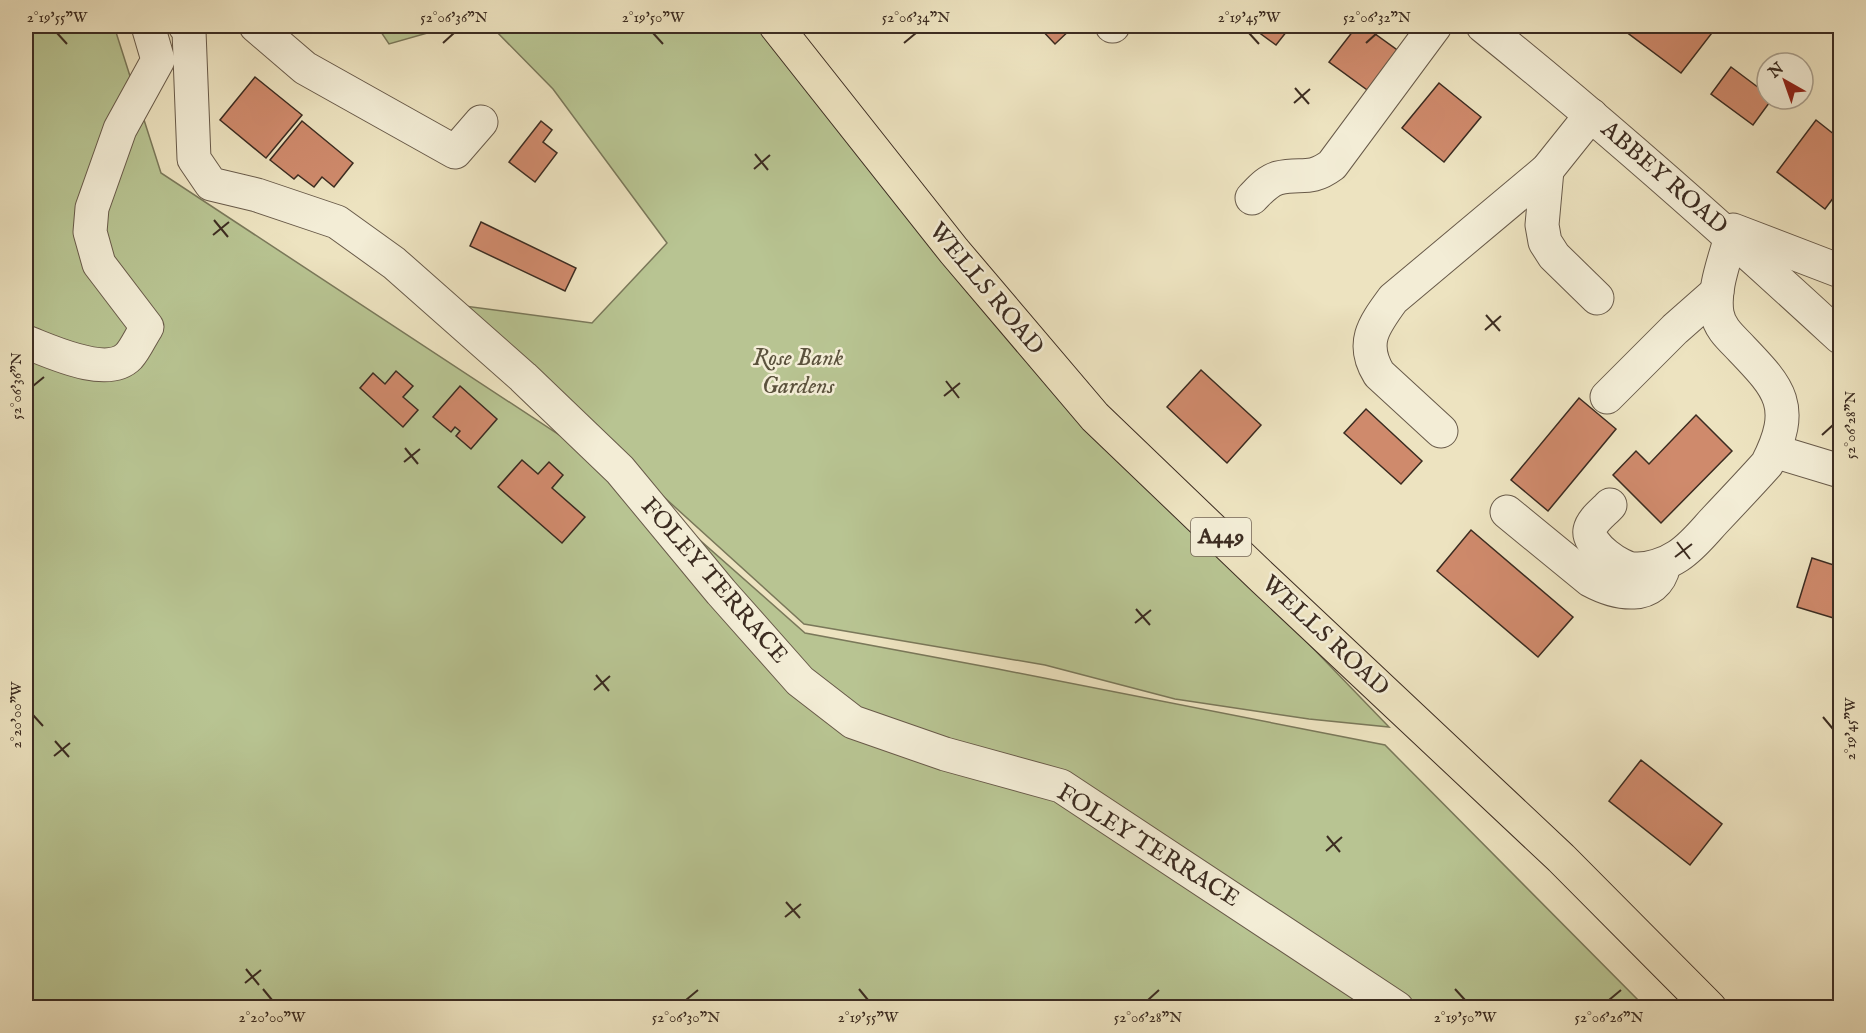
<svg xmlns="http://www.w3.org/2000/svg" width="1866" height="1033" viewBox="0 0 1866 1033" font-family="'IM FELL English',serif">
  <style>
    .green { fill: #b8c492; stroke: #7a785a; stroke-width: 1.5 }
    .building { fill: #cf8a6c; stroke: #3c2c21; stroke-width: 1.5 }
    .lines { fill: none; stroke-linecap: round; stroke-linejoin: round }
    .minor-casing { stroke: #685a49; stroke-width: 35 }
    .highway-casing { stroke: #3c2c21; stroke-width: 35 }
    .minor { stroke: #f3edd6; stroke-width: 33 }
    .highway { stroke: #ede3c0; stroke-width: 33 }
    .ticks { fill: none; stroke: #3c2c21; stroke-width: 2 }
    .labels { text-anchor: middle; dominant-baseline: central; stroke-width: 5; stroke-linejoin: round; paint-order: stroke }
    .shield { fill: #f3edd6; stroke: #736657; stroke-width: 1.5 }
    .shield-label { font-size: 22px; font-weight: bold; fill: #3c2c21 }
    .street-label { font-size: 24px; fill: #3c2c21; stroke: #f3edd6 }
    .park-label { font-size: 24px; font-style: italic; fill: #5b523d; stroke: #f3edd6 }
    .neatline { fill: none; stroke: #3c2c21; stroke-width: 2 }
    .ticks-label { font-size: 15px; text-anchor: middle; fill: #3c2c21 }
  </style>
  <rect width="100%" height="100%" fill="#ede3c0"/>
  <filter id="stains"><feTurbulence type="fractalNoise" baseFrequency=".00333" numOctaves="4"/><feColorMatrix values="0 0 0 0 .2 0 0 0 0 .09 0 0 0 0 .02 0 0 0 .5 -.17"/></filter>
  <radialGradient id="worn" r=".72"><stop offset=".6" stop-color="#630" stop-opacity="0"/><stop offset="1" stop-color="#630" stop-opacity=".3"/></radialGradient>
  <g class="green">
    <path d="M26,26H114L161,173L643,490L805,633L998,669L1385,745L1645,1007H26Z"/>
    <path d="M377,26H452L389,44Z"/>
    <path d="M491,26H760L855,151L970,293L1389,727L1309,719L1175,699L1045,665L804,624L623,460L457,305L592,323L667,243L553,89Z"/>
  </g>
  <g class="building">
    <path d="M1038,26H1074L1055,44Z"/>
    <path d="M1250,26H1291L1276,45Z"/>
    <path d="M1357,26H1364L1400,52L1370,92L1329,62Z"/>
    <path d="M1629,26H1711L1715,29L1681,73L1625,31Z"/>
    <path d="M1731,67L1767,94V99H1772L1753,125L1711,94Z"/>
    <path d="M255,77L302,115L266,158L220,120Z"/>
    <path d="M1439,83L1481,117L1444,162L1402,128Z"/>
    <path d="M1816,120L1840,139V189L1825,209L1777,172Z"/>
    <path d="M302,121L353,163L334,187L322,177L314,187L298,175L294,179L270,160Z"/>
    <path d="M541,121L552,130L543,142L557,153L535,182L509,162Z"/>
    <path d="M481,222L576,268L565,291L470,246Z"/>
    <path d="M1201,370L1261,425L1227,463L1167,407Z"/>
    <path d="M396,371L413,386L403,397L418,410L403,427L360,388L373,373L385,384Z"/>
    <path d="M460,386L497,419L471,449L456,436L460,431L455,427L451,432L433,417Z"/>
    <path d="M1579,398L1616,429L1548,511L1511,480Z"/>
    <path d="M1366,409L1422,461L1401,484L1344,433Z"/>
    <path d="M1696,415L1732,451L1661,523L1613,475L1636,451L1649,464Z"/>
    <path d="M522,460L538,474L549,462L563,475L552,488L585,517L562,543L498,487Z"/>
    <path d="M1471,530L1573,617L1538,657L1437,571Z"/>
    <path d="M1812,558L1840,567V620L1797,607Z"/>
    <path d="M1641,760L1722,824L1690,865L1609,801Z"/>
  </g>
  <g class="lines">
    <g class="minor-casing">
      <g id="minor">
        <path d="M185,26L189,31L194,159L211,184L257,195L337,222L394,263L523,377L620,470L721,592L800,681L853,722L945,754L1061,786L1397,1008"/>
        <path d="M256,26L305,68L455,152L481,122"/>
        <path d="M1112,26H1113"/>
        <path d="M1483,26C1606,125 1724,230 1840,337"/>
        <path d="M1547,170L1542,225L1545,242L1554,256L1597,298"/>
        <path d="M1252,198C1259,191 1267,181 1278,178C1301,172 1309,182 1332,165L1435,26"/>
        <path d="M1733,230L1840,271"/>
        <path d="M26,342C50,351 107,379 129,356C136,348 141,336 147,327L99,264L90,232L92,208L120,129L158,60L148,26"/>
        <path d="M1607,397L1675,329L1717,292"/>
        <path d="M1441,431L1379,374C1360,343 1374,325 1393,299L1547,170L1591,115"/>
        <path d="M1774,451L1840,471"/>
        <path d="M1610,505C1604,512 1592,520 1590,530C1587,545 1621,569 1634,569C1648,570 1666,564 1678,556C1692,547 1703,533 1714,521C1732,502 1750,483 1767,464C1798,404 1778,387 1737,344C1728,335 1719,326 1717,313C1713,288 1725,260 1731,236"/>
        <path d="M1507,512L1590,580C1616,594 1656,603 1664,565"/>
      </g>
    </g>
    <g class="highway-casing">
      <path id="highway" d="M776,26L954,251L1095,417L1264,579L1561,858L1710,1008"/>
    </g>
    <use href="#minor" class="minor"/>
    <use href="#highway" class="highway"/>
  </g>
  <path class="ticks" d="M57,33L67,44M653,33L663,44M1249,33L1259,44M443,43L454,33M904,43L916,33M1366,43L1377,33M1295,88L1309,104M1294,103L1310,89M755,154L768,170M754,169L770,155M214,220L228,237M213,235L229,222M1486,315L1500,331M1485,330L1501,316M946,381L959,398M33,386L44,377M944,396L960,383M1822,435L1833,425M405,448L418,464M404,462L420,449M1677,542L1690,559M1675,557L1692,544M1136,609L1150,625M1135,623L1151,610M596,675L609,691M594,690L610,676M33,715L43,726M1823,717L1833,729M55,741L69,757M54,756L70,743M1327,836L1340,852M1326,851L1342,837M786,902L800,918M785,917L801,904M246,969L259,985M245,983L261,970M263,989L272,1000M859,989L868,1000M1455,989L1465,1000M686,1000L698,990M1148,1000L1159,990M1609,1000L1621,990"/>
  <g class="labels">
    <rect class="shield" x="1191" y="518" width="60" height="38" rx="4.5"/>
    <g class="shield-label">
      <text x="1221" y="537">A449</text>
    </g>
    <g class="street-label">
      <text transform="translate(1664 178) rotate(41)">ABBEY ROAD</text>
      <text transform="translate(986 289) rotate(50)">WELLS ROAD</text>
      <text transform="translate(714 581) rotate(49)">FOLEY TERRACE</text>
      <text transform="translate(1325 636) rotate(43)">WELLS ROAD</text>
      <text transform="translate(1148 846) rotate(32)">FOLEY TERRACE</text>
    </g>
    <g class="park-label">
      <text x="798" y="358">Rose Bank<tspan x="798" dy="28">Gardens</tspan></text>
    </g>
  </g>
  <rect width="1866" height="1033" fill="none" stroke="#ede3c0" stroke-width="66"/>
  <g transform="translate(1785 81) rotate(320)"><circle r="28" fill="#f3edd6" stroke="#aaa08e" stroke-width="1.5"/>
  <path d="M0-4.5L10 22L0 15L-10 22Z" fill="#8f2418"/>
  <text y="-9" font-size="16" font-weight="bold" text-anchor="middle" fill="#3c2c21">N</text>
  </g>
  <rect x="33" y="33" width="1800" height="967" class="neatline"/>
  <g class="ticks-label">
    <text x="57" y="22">2°19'55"W</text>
    <text x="454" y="22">52°06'36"N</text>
    <text x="653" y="22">2°19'50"W</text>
    <text x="916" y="22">52°06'34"N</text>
    <text x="1249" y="22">2°19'45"W</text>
    <text x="1377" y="22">52°06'32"N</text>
    <text transform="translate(16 386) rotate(-90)" y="5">52°06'36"N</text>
    <text transform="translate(1850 425) rotate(-90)" y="5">52°06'28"N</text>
    <text transform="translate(16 715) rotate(-90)" y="5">2°20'00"W</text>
    <text transform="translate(1850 729) rotate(-90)" y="5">2°19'45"W</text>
    <text x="272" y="1022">2°20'00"W</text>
    <text x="686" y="1022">52°06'30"N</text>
    <text x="868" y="1022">2°19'55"W</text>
    <text x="1148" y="1022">52°06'28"N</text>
    <text x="1465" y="1022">2°19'50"W</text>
    <text x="1609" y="1022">52°06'26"N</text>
  </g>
  <rect width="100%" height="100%" filter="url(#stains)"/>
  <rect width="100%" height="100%" fill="url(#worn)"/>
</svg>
